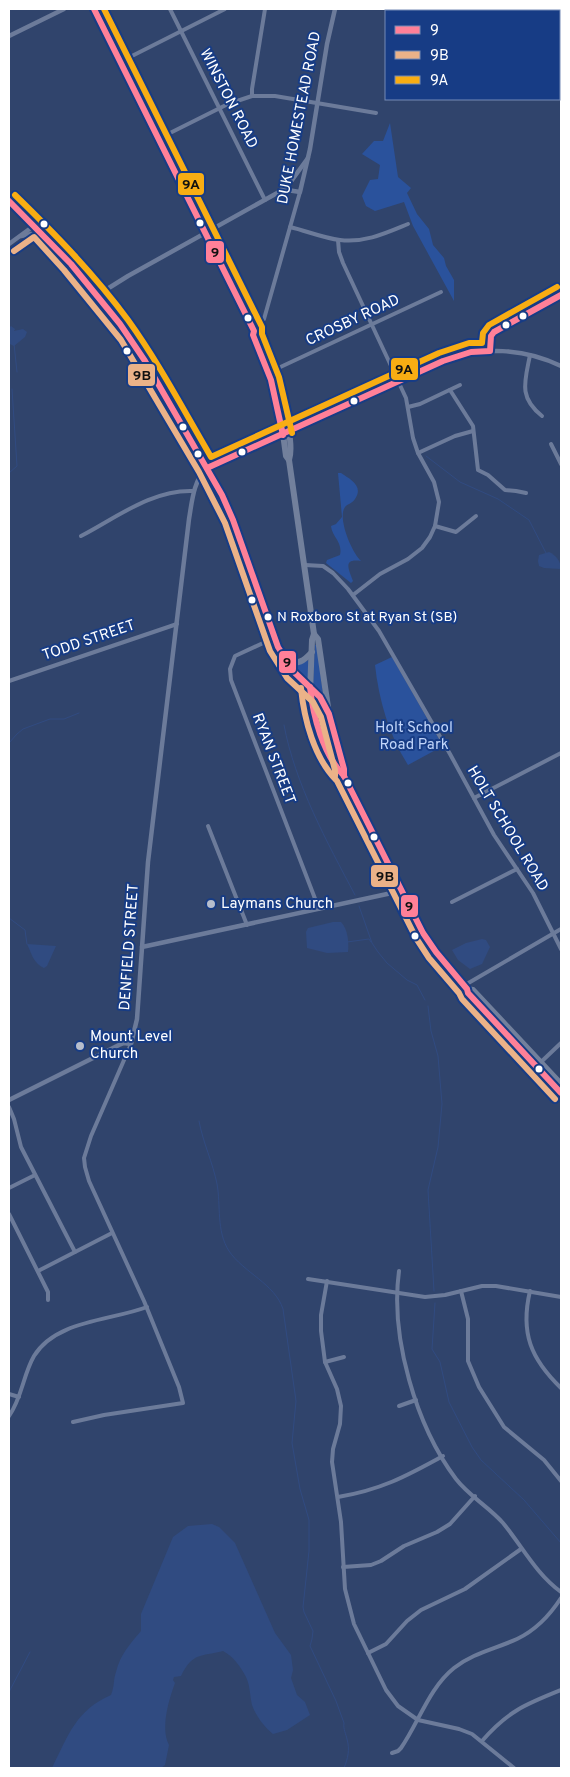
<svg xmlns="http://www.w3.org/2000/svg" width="570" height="1777" viewBox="0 0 570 1777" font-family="Overpass,sans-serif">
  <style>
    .green { fill: #2a529c }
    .water { fill: #304b81 }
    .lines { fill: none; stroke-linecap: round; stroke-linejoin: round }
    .stream { stroke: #304b81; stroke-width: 1 }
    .minor { stroke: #6c7b9a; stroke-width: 4 }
    .tertiary { stroke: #6c7b9a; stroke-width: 4.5 }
    .primary { stroke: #76849f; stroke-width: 5.5 }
    .trunk { stroke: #72809c; stroke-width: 6 }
    .bus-1-casing { stroke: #173c85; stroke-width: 10 }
    .bus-2-casing { stroke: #173c85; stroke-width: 10 }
    .bus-3-casing { stroke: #173c85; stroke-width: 10 }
    .bus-1 { stroke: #ff8098; stroke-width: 6 }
    .bus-2 { stroke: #ebb288; stroke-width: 6 }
    .bus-3 { stroke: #f8ad13; stroke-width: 6 }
    .bus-dot { fill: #fff; stroke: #173c85; stroke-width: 2 }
    .poi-dot { fill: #b7becc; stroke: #173c85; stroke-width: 2 }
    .labels { text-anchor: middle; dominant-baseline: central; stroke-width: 4; stroke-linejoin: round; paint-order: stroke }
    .bus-label { font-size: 14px; fill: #fff; stroke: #173c85; text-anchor: start }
    .street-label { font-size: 15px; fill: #fff; stroke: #173c85 }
    .park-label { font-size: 15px; fill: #c1d5fa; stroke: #173c85 }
    .poi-label { font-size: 15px; fill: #fff; stroke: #173c85; text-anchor: start }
    .line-badge { stroke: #173c85; stroke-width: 2 }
    .pale-badge-label { font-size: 14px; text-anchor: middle; font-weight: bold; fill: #111 }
  </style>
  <rect width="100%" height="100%" fill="#30446c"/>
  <g class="green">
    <path d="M390,123L398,177L411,188L407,193L417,214L429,229L433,245L444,258L446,266L454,280V301L413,226L404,202L375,211L366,206L362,196L370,180L378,179L380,165L362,154L374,141H383Z"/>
    <path d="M338,473H341C350,479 364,486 355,499C353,503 347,504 345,507C337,518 352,553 361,561C342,558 349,570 353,581L351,583L326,563L327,560L340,555C343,542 332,537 331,526L336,524L342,517Z"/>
    <path d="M315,645H317L323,694L313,683Z"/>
    <path d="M392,657L443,746L408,765C389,735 379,701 375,665Z"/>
    <path d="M309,660L308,679H307L294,666Z"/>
    <path d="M314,694L321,705L326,730L333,756C323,737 315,716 314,694Z"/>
  </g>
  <g class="water">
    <path d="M11,326L15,329L14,331L23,329L27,332L25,337L14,346L10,344L9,328Z"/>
    <path d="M549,552C556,555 561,562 561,569L544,568L539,566L538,561L539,555Z"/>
    <path d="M333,922H341C348,929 349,943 348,952L327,953L307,948L306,932L308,928Z"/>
    <path d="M482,939L486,940L490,947L482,964L470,969L458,960L452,950L466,943Z"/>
    <path d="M27,944L56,946L47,966L44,968C33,963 32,954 27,944Z"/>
    <path d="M212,1524L219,1527L235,1543L275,1633L291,1655L293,1670L291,1678L297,1695L305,1702L310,1715L287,1730L273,1734C264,1727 256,1716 252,1705C250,1696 250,1685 246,1677C241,1667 233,1656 223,1651C200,1657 193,1652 181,1676L174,1677L173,1680L175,1683C169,1699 160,1729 169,1745L165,1765L161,1768H52C68,1736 76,1710 111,1695C115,1685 113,1680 116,1672C120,1655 130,1644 141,1631V1614L173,1537L188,1526Z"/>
  </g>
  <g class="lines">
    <g class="stream">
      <path d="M504,11L505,9"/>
      <path d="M14,344L17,372"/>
      <path d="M426,456L460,482L498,499L529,520L546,553"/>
      <path d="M9,473L17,466L12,389"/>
      <path d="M284,725C295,784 327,842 355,895"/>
      <path d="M9,743L17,734L23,729L50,719H64L79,713"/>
      <path d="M359,906L372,943L378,952L387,963L407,980L417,985L425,1000"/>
      <path d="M9,918L25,930L27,944"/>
      <path d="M347,942L369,939L371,942"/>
      <path d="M428,1006L431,1031L438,1056L442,1104L438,1147L428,1190L434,1291"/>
      <path d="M199,1121C203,1143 213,1163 217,1184C221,1205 216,1231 229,1251C243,1272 275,1284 283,1309L296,1401L292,1443L300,1489L309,1520V1551L303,1607L304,1612L313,1631L312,1639L310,1646L336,1701L344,1723C343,1729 346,1734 347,1739C350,1750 348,1758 344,1768"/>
      <path d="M435,1303L432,1349L440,1362L449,1402L472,1447L481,1460L524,1500L561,1543"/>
      <path d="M9,1692L30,1652"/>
    </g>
    <g class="minor">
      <path d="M170,9L265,200"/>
      <path d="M433,11L434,9"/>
      <path d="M120,62L225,9"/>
      <path d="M252,96V89L265,9"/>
      <path d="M158,139L228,104L252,96H275L376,113"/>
      <path d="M290,227C307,231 323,238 340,240C365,243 386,233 408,224"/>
      <path d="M338,240L339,252L343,263L406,398L413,438L418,453L434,482L439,502L435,526L430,537L422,548L408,559L380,574L353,595"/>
      <path d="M264,319L300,192"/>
      <path d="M490,351L491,336L494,332L561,295"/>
      <path d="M530,355C525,381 518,397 542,416"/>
      <path d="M274,370L441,292"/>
      <path d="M450,390L473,426L478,470L488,475L505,490L516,491L526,493"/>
      <path d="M408,407L420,404L460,385"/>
      <path d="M551,444L561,464"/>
      <path d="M418,453L455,436L473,431"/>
      <path d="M435,526L456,532L476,516"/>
      <path d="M81,536C116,518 152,489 194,491"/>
      <path d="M305,565L323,566L333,573L348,589L379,631L450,754L494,835L533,893L561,949"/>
      <path d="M274,638L235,656L230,669L231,680L319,909"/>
      <path d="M9,681L177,624"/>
      <path d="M474,798L561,753"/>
      <path d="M208,826L247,925"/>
      <path d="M452,902L517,869"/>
      <path d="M465,985L561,929"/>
      <path d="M541,1062L561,1043"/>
      <path d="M9,1107L14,1119L21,1147L75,1252"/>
      <path d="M9,1188L35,1175"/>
      <path d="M9,1214L48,1292V1300"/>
      <path d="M38,1271L112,1233"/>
      <path d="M399,1271C390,1337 416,1426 456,1479C469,1496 489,1507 503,1523C522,1546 536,1574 561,1592"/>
      <path d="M308,1279L425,1297L445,1295L482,1286H496L561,1297"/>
      <path d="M327,1281L321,1315V1331L325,1362L337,1389L341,1406L340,1424L333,1449L332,1462L341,1522L345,1589L354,1624L386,1690L398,1706L418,1720L459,1729L472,1734L514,1768"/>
      <path d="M461,1291L468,1319V1361L479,1387L504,1427L544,1460L561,1481"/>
      <path d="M530,1291C520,1333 531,1359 561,1388"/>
      <path d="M325,1362L344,1357"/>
      <path d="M9,1394L19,1397"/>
      <path d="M399,1406L416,1400"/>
      <path d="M9,1416C22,1398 23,1375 34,1356C56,1320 110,1321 147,1307"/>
      <path d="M73,1422L104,1415L183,1403L179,1387L144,1301L89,1181L85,1167L84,1158L91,1136L131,1044"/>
      <path d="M338,1497C380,1490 405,1477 443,1456"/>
      <path d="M343,1567L371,1565L381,1561L404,1546L437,1532L450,1524L475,1496"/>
      <path d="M368,1653L386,1644L407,1621L421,1610L465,1589L521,1549"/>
      <path d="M482,1741C508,1711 526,1704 561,1690"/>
      <path d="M392,1753L398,1751L401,1748C419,1722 429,1688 454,1668C473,1653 495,1649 517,1639C536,1630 550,1615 561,1598"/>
    </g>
    <g class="tertiary">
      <path d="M9,36L64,9"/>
      <path d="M281,190L292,180L308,158"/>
      <path d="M21,236L31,234L46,236"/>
      <path d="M9,244L35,225"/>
      <path d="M96,296L128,276L279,192L287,190L300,192L310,149L327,44L335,9"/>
      <path d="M142,947L401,891"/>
      <path d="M9,1100L119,1045L124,1043L131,1044L137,1019L148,862L189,519C192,502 193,481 207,468L443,361C482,346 524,348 561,366"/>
    </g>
    <path class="primary" d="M9,201L47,238L71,264L120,324L145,361L222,495L233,520L267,620L281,652L294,672L319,695L328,712"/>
    <g class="trunk">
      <path d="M94,9L252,326L254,331L259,332C270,356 297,437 289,460"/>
      <path d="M254,331L253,335C271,374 281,414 286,456L289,460L314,634L312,640L310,693L313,710L318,728L330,756L339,772L344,776L423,933L436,952L467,989L468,993L561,1093"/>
      <path d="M314,634L318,639L329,714L344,769V776"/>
      <path d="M286,661C298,665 304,661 312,652"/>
      <path d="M467,989L473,990L561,1084"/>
    </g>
    <g class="bus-1-casing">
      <g id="bus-1">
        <path d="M94,9L254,331L253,335L271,380L283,435"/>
        <path d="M9,201L71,264L120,324L145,361L222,495L233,520L278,647L294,672L320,697L329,714L344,769V776"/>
        <path d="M207,468L443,361L471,352L490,351L491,336L494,332L561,295"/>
        <path d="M310,687C313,717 323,754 344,776L423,933L436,952L467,989L468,993L561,1093"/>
      </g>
    </g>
    <g class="bus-2-casing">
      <g id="bus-2">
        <path d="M14,251L34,237L64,270L121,340L199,472L225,523L270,651L287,678L313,702L321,717L335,770V776"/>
        <path d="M301,688C304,719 314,758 337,781L416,938L429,958L459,993L462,999L555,1099"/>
      </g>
    </g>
    <g class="bus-3-casing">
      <g id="bus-3">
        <path d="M104,9L262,327V334L279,377L292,433"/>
        <path d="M15,195C55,234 94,274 128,320C159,363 184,411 211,457L439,353L469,343H482L483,333L489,325L557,287"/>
      </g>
    </g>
    <use href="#bus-1" class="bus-1"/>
    <use href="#bus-2" class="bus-2"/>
    <use href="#bus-3" class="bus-3"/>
  </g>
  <g class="bus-dot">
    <circle cx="200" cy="223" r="4.5"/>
    <circle cx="44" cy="224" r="4.5"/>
    <circle cx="523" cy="316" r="4.5"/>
    <circle cx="248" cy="318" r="4.5"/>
    <circle cx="506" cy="325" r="4.5"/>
    <circle cx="127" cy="351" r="4.5"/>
    <circle cx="354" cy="401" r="4.5"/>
    <circle cx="183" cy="427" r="4.5"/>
    <circle cx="242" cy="452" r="4.5"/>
    <circle cx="198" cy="454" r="4.5"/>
    <circle cx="252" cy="600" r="4.5"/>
    <circle cx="268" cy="617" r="4.5"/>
    <circle cx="348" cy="783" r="4.5"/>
    <circle cx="374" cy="837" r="4.5"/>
    <circle cx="415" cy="936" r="4.5"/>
    <circle cx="539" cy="1069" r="4.5"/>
  </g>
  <g class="poi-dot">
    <circle cx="211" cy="904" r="5"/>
    <circle cx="80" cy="1046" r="5"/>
  </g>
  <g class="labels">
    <g class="bus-label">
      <text x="277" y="617">N Roxboro St at Ryan St (SB)</text>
    </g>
    <g class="street-label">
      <text transform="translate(228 99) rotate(63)">WINSTON ROAD</text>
      <text transform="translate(300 118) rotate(-79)">DUKE HOMESTEAD ROAD</text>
      <text transform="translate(353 321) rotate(-25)">CROSBY ROAD</text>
      <text transform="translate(89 641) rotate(-19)">TODD STREET</text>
      <text transform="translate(273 759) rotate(69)">RYAN STREET</text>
      <text transform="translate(507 829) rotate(59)">HOLT SCHOOL ROAD</text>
      <text transform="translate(130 947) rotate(-86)">DENFIELD STREET</text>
    </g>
    <g class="park-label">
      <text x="414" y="728">Holt School<tspan x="414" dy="17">Road Park</tspan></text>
    </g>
    <g class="poi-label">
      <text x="221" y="904">Laymans Church</text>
      <text x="90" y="1037">Mount Level<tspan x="90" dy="17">Church</tspan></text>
    </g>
  </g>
  <g class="line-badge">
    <rect x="177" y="172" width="28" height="24" rx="5" fill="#f8ad13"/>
    <rect x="205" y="240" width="20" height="24" rx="5" fill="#ff8098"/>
    <rect x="390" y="357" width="29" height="24" rx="5" fill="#f8ad13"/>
    <rect x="127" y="363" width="29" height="24" rx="5" fill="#ebb288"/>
    <rect x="278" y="650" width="19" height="24" rx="5" fill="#ff8098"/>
    <rect x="370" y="864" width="29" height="24" rx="5" fill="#ebb288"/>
    <rect x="400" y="894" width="19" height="24" rx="5" fill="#ff8098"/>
  </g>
  <g class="pale-badge-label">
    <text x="191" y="189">9A</text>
    <text x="215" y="257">9</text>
    <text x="404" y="374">9A</text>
    <text x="142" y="380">9B</text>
    <text x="287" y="667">9</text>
    <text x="385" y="881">9B</text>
    <text x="409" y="911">9</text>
  </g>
  <rect width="570" height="1777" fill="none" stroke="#ffffff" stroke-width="20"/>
  <rect x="385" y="10" width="175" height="90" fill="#173c85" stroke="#748ab6"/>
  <rect x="395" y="26" width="25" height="8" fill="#ff8098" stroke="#748ab6"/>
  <text x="430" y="35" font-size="15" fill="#ffffff">9</text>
  <rect x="395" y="51" width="25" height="8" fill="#ebb288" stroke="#748ab6"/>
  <text x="430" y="60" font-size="15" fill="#ffffff">9B</text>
  <rect x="395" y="76" width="25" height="8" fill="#f8ad13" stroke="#748ab6"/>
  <text x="430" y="85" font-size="15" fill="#ffffff">9A</text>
</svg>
